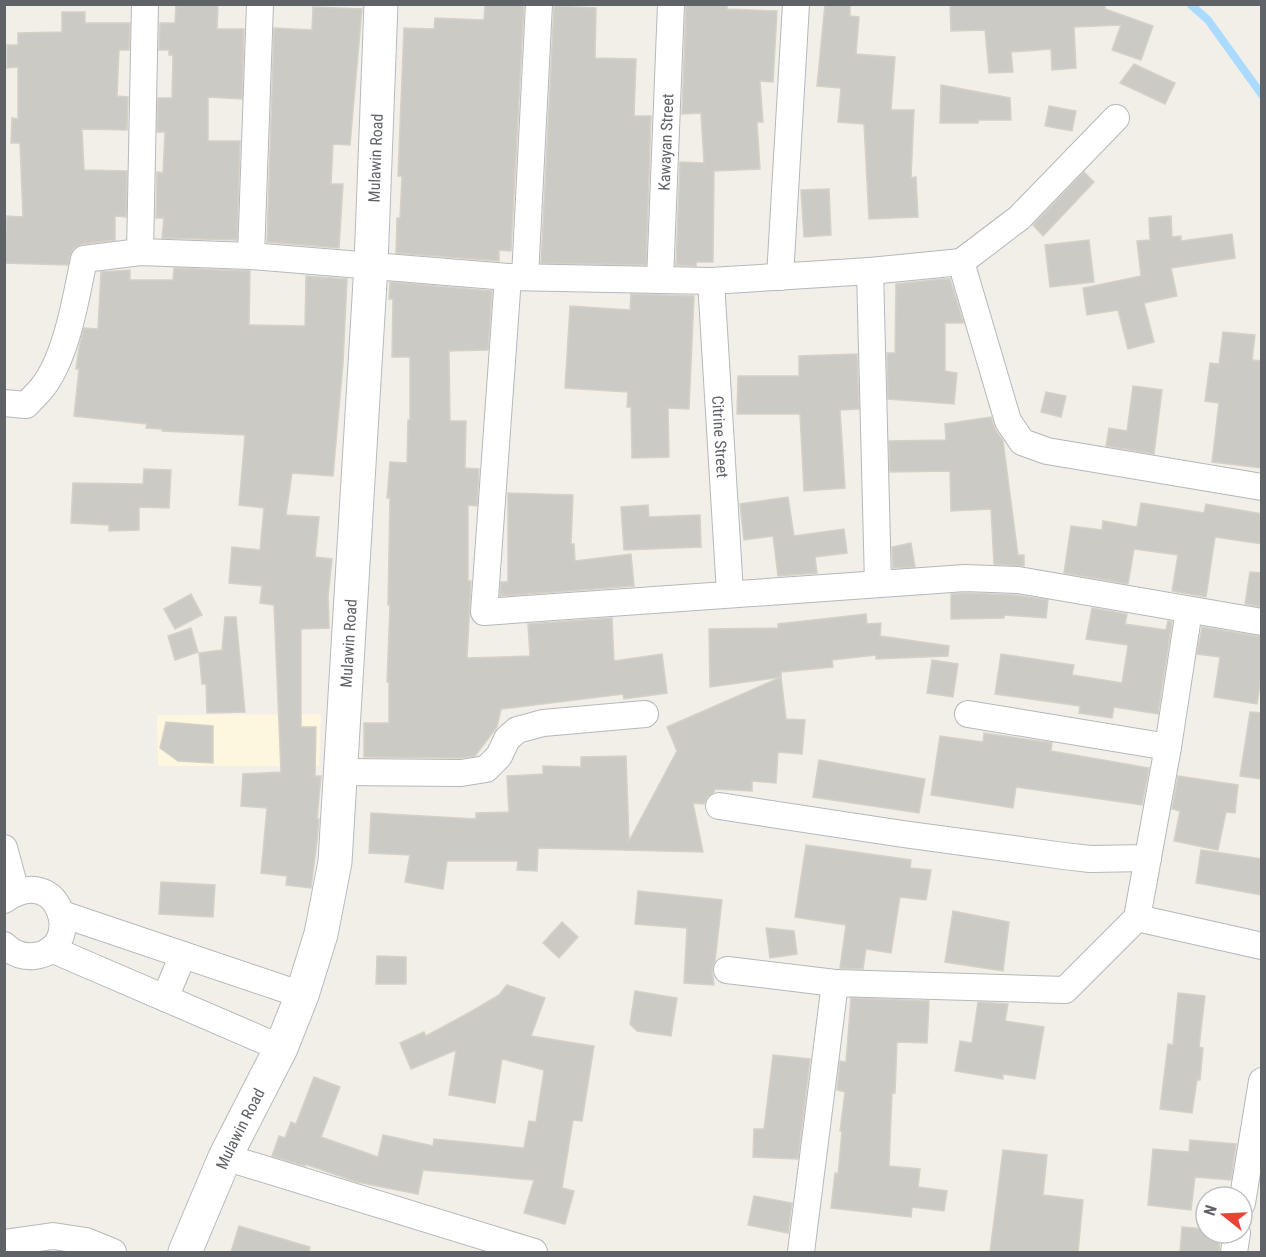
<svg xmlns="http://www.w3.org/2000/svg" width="1266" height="1257" viewBox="0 0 1266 1257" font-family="'Roboto Condensed',sans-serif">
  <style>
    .commercial { fill: #fef7e0 }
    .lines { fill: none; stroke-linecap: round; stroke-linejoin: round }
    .stream { stroke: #aadaff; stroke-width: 8 }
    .building { fill: #cccac5; stroke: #d6d1c6; stroke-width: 1.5 }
    .street-casing { stroke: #b5b8bc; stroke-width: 28 }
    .secondary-casing { stroke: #b6babf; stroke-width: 35 }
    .street { stroke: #fff; stroke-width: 26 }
    .secondary { stroke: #fff; stroke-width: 33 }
    .labels { text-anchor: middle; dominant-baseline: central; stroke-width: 6; stroke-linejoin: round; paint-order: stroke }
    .street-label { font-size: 16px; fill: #5f6368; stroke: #fff }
  </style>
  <rect width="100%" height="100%" fill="#f1efe8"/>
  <path class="commercial" d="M321,714L319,766H158L157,715Z"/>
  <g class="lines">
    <path class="stream" d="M1190,4L1208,20L1262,95"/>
  </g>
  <g class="building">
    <path d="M176,4H218L217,29H244L242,99L208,97V141H240L237,240L162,238L164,218H156L157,172L163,173L165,132H157L158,98H172L173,55H169V50H159L160,23H175Z"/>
    <path d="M485,4H524L511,251L499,250V261L396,253L397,218H400L402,176H398L404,28L434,29L435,18L484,20Z"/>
    <path d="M686,4H727V9L777,11L773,82L760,81L763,122H757L760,169L714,171L713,262H696V266L676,265L680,162L704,163L701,113L682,114Z"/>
    <path d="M825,4H850V16L859,17L856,54L895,57L891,110H914L911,178L916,177L918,217L869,219L864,124L838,122L841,88L817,86Z"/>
    <path d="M950,4H1105V9L1153,26L1141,60L1112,50L1121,25L1074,27L1076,68L1052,70L1051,49L1011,52L1013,72L989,73L985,30L951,31Z"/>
    <path d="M554,6L596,8L595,58L636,59L634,116H651L646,265L541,263Z"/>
    <path d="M313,7L362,9L350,145L333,144L331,184H343L339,248L267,242L274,28L312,30Z"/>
    <path d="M62,12H85V23H130L129,50H119L117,96L128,97L127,130L82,129L84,170L127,171L126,217L115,216V240L82,244L74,248L70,255L68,265L4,263L7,216L23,217L20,143H11L12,118L18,119V67L7,68V45H18V33L62,32Z"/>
    <path d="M1134,64L1175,83L1165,104L1120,83Z"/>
    <path d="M941,85L1010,98L1011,120H978V123H940Z"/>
    <path d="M1049,106L1076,111L1072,131L1045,126Z"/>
    <path d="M1084,172L1094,182L1043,236L1033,225Z"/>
    <path d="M829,189L831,235L804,237L801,190Z"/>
    <path d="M1171,216L1172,237L1181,236V241L1232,234L1235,258L1171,268L1177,296L1144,303L1154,342L1128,349L1118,310L1087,315L1083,288L1141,276L1137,241L1150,240L1149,218Z"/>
    <path d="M1089,240L1094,282L1050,287L1045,245Z"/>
    <path d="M174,268L250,271L249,325L305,326L306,276L347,279L343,363L333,476L292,473L286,515L319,517L315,557L332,559L328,596L329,628L301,629V727H316L315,776H321L317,819H319L317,841L311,888L286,885L287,876L261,873L267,808L241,806L243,774L281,772L274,605L260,603L262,586L229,583L232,547L260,550L264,508L239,505L245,435L162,431V429L146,428L147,424L74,416L79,369H76L79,348L84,328L98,329L101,272L130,270V280H173Z"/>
    <path d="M942,279H950L963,321V323H945V371L957,373L954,404L888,399L887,353H895L896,284Z"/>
    <path d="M390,282L492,291L488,350L449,351L450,421H466L465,468L479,469L477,506L468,505V581H471L467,658L530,656L528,624L612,618L614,661L662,654L667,693L624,699L623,694L501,709L497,727L475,756L460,758L364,757V723H389V682H387L390,605H388L390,498H387L390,462L407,463L408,420H410V357H392L393,299H389Z"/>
    <path d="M631,294L694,296L689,409L668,408L669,457L632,458L631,407H627L628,392L565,388L570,306L630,310Z"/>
    <path d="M1223,332L1255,335L1252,360L1262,361V468L1212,462L1219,403L1205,401L1210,363L1219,364Z"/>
    <path d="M857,354L859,409L840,410L845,488L804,491L800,414H737L738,376H799V356Z"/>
    <path d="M1133,386L1162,390L1154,454L1106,446L1109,428L1127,431Z"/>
    <path d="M1046,392L1066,396L1061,417L1041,412Z"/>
    <path d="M991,417L995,429L1003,441L1018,555H1024V566L994,564L991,509L951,511L950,471L890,472L889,441L946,440L945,424Z"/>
    <path d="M144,469L171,470L169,508L139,507V530L109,531V525L71,523L73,483L143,484Z"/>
    <path d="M508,493L573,495L571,544H574L575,561L631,554L634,586L500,596L501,582H508Z"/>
    <path d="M788,497L794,536L844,529L847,553L815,557L817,573L778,576L773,536L744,540L740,504Z"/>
    <path d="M1141,503L1204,513L1206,504L1262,514V544L1215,537L1206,597L1172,591L1178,555L1134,549L1128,584L1064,573L1071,526L1102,530L1103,521L1137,527Z"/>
    <path d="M648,505L649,517L700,515L701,547L624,550L621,507Z"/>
    <path d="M911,543L915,567L893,568L892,547Z"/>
    <path d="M1250,572L1262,573V607L1245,604Z"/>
    <path d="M965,593L1016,595L1048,600L1046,618L1004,615V618L951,619V594Z"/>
    <path d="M191,594L202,615L175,629L164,609Z"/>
    <path d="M1092,608L1127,614L1125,624L1166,630L1168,621L1172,622L1158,714L1114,707L1112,718L1079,713L1080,706L995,694L1001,654L1074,665L1072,675L1122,683L1128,645L1086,639Z"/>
    <path d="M866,614L867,624L881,623L880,636L949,646L948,656L876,659V655L832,660L833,667L781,672V677L710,687L709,629L778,628V624Z"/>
    <path d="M225,617H236L245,712L207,713L206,684H202L199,653L222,650Z"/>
    <path d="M1202,627L1262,637V672L1257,704L1214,697L1220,657L1197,654Z"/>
    <path d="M191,628L198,652L175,660L168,636Z"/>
    <path d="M932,660L958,664L953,697L927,693Z"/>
    <path d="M781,677L786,719L805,720L802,754L778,752L776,783L752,781V791L715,789L714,792L707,797L704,804L693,803L703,852L538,848L537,871L517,870L518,861H447L443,889L405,882L410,855L369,853L371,813L476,819V813L509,812L507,776L543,774V766L581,767V757L626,756L629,841L677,751L667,727Z"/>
    <path d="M1250,712L1262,713V779L1240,776Z"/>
    <path d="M166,722L213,726V763L178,761L160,748Z"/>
    <path d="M984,733L1052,743L1051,751L1149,768L1142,805L1016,787L1013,808L931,795L940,736L983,742Z"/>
    <path d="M819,760L925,779L919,813L813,797Z"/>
    <path d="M1178,776L1238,785L1235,813L1226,812L1218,850L1174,841L1180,811L1172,809Z"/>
    <path d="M806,845L911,860L910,868L931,870L926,900L900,897L891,953L866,949L863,969L840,968L846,925L795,917Z"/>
    <path d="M1201,850L1262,859V895L1196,883Z"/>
    <path d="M161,882L215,885L213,917L159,914Z"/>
    <path d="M638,891L722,900L715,961L712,969L714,985L684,983L687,928L635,924Z"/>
    <path d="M953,911L1009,922L1003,971L945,962Z"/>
    <path d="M562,922L578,937L559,958L543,943Z"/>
    <path d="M766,928L794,931L797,954L770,958Z"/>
    <path d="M377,956L406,957V984H376Z"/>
    <path d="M507,985L545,998L531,1036L594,1046L582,1121L573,1120L562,1188L574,1191L565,1224L524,1213L534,1180L423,1170L418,1194L357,1182L305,1164V1166L272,1156L279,1136L285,1138L291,1122L296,1124L314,1077L340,1087L321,1137L378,1157L383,1135L433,1146L434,1139L524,1148L529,1121L536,1122L544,1070L502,1059L495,1103L449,1095L456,1050L411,1069L400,1043L424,1032L426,1036L472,1011L499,995Z"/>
    <path d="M635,991L677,998L671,1036L637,1031L630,1024Z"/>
    <path d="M1178,993L1205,996L1199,1047L1203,1048L1200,1080H1197L1192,1113L1160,1109L1168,1044L1173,1045Z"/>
    <path d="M851,998L929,1001L927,1043L897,1042L895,1093H892L889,1166L920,1169L918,1187L947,1191L944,1211L912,1207L911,1217L831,1208L835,1173L838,1174L842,1131H840L845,1092L837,1090L840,1061L846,1062Z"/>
    <path d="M978,1002L1008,1004L1005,1021L1044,1027L1035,1079L1003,1074V1079L955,1071L960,1041L972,1043Z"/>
    <path d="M773,1055L810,1059L798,1159L753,1157L754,1129H764Z"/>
    <path d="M1190,1140L1236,1144L1231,1180L1195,1177L1191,1210L1148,1205L1153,1149L1189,1152Z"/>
    <path d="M1003,1150L1047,1155L1043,1195L1083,1200L1078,1252H990Z"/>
    <path d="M754,1196L792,1203L788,1233L748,1225Z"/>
    <path d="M239,1226L310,1247L309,1252H231Z"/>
    <path d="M1182,1227L1206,1229V1233H1220L1219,1252H1180Z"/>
  </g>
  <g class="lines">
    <g class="street-casing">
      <g id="street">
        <path d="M140,252L145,4"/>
        <path d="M251,256L260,4"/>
        <path d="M961,262L1008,421L1022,442L1047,451L1262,487"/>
        <path d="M870,271L878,583"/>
        <path d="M508,277L484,612L965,578L1018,580L1262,622"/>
        <path d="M525,277L539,4"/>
        <path d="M780,277L796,4"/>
        <path id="s1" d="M660,280L671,4"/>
        <path id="s2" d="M711,281L730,593"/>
        <path d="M4,403L26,405C31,400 37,394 42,388C67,357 76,297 84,259L140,252L251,256L508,277L711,281L870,271L961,262L1019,218L1116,118"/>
        <path d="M1189,610L1168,747L1137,918L1262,946"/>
        <path d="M968,714L1168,747"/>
        <path d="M339,772L461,773L486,769L499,756L507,739L517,730L543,723L645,714"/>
        <path d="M719,806L903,834L1064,856L1090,859L1148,858"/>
        <path d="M4,848L16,892"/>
        <path d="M4,900C61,860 86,951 34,956C22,957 13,954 4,945"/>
        <path d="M62,914L302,995"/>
        <path d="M51,949L281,1048"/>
        <path d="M727,970L835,983"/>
        <path d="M165,998L183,955"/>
        <path d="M225,1157L534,1252"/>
        <path d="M1242,1203L1262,1081"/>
        <path d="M4,1243L53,1236L86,1241L113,1252"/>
        <path d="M801,1252L835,983L1065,990L1137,918"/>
        <path d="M1234,1252L1237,1233"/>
      </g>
    </g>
    <g class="secondary-casing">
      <g id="secondary">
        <path id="s3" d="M185,1252L225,1157L281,1048L302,995L321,934L335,862L371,265L381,4"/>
      </g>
    </g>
    <use href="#street" class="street"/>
    <use href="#secondary" class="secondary"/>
  </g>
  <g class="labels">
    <g class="street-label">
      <text stroke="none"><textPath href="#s1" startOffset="138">Kawayan Street</textPath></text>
      <text stroke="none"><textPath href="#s3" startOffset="1125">Mulawin Road</textPath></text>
      <text stroke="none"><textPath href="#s2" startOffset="156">Citrine Street</textPath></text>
      <text stroke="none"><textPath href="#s3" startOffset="639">Mulawin Road</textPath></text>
      <text stroke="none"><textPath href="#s3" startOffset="135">Mulawin Road</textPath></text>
    </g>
  </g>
  <rect width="1266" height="1257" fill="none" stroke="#5f6368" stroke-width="12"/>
  <g transform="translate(1224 1215) rotate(288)"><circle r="28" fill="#ffffff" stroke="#bfc1c3" stroke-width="1.5"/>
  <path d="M0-4.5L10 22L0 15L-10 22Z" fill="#ea4335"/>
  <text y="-9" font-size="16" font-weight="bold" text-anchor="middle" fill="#5f6368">N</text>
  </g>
</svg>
